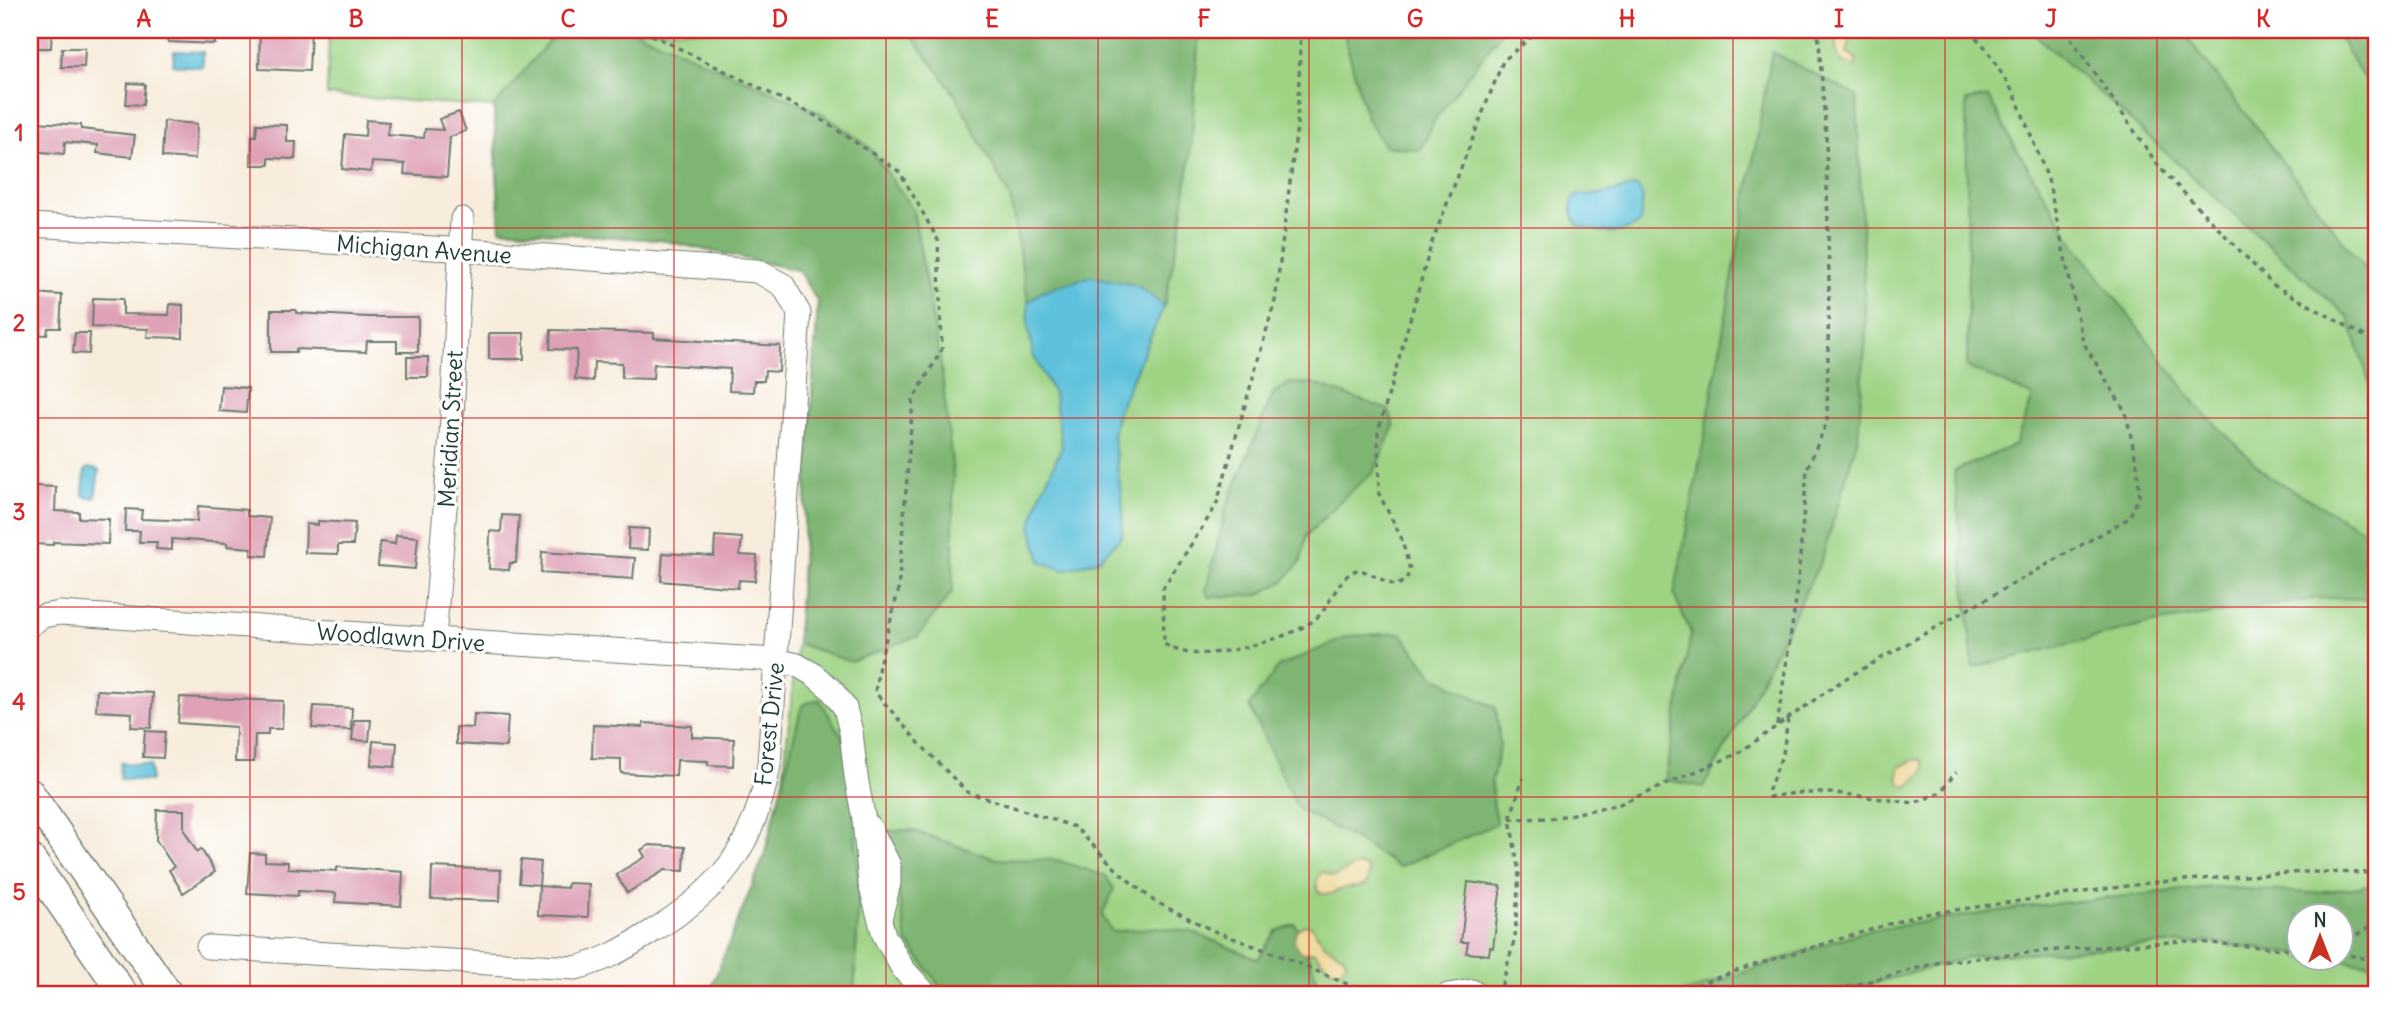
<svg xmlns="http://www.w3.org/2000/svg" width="2407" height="1025" viewBox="0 0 2407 1025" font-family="Delius,sans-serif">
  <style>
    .green { fill: #9ed384; stroke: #5e885c; stroke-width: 2; fill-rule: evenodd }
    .forest { fill: #7eb572; stroke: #4e7953; stroke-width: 2 }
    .sand { fill: #eeda9e; stroke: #868c69; stroke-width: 2 }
    .water { fill: #5dc1db; stroke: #3e7f88; stroke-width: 2 }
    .building { fill: #dea1b6 }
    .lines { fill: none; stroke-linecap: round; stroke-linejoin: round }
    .minor-casing { stroke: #6b7b6f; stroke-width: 25 }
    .major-casing { stroke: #6b7b6f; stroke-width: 31 }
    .path { stroke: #6b7b6f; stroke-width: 3.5; stroke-dasharray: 5 5; stroke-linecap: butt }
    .minor { stroke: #fff; stroke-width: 23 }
    .major { stroke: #fff; stroke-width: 28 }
    .grid { fill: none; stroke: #d62828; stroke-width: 2; stroke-opacity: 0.55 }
    .labels { text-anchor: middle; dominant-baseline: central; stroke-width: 6; stroke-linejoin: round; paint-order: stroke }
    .street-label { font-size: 23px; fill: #1f3d34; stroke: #fff }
    .neatline { fill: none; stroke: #d62828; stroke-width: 2.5 }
    .grid-label { font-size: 23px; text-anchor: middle; font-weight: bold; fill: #d62828 }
  </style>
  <rect width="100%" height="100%" fill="#fff"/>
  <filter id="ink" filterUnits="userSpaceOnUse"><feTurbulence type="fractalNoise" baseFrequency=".0143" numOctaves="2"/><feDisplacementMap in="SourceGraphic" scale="14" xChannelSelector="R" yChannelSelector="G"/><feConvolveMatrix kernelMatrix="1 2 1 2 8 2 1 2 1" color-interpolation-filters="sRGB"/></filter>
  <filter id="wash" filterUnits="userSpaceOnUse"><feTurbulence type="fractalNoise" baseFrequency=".00686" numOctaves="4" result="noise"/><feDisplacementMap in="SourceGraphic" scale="28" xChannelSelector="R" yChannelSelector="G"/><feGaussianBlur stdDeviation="1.57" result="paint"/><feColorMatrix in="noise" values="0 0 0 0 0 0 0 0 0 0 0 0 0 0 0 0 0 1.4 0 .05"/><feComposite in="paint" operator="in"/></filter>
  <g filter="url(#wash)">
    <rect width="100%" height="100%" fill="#f8eddd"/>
    <path class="green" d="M329,30H2377V995H776L780,810L797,643L818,302L798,270L661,240L500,229L494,107L327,95ZM2298,916H2340V958H2298Z"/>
    <g class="forest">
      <path d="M558,30H632L821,113L868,146L913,210L941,365L953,473V591L918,636L851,662L797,643L818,302L798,270L661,240L500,229L494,107Z"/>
      <path d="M901,30H1199L1191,149L1181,224L1164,306L1138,286L1043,291L1028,302L1010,198L956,96L912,36Z"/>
      <path d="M1345,30H1503L1436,118L1420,150L1385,146L1367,119L1345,39Z"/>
      <path d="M2030,30H2178L2186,36L2377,285V405L2348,317Z"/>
      <path d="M2334,30H2377V100Z"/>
      <path d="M1772,52L1857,96L1866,334L1858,437L1822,559L1742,718L1703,787L1665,780L1691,633L1674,595L1706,429Z"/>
      <path d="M1989,97L2010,138L2074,244L2199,408L2268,476L2377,538V599L2321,598L2153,623L1973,668L1954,471L2015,445L2033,396L1967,367L1968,269L1966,101Z"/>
      <path d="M1290,383L1315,384L1389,410L1394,426L1374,472L1345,496L1306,536L1301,561L1284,581L1258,595L1209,597L1206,590L1226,509L1273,393Z"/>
      <path d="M1401,633L1433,676L1496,708L1500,746L1491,783L1496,824L1399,867L1355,839L1298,809L1249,706L1279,666L1350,636Z"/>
      <path d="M819,699L851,751L859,895L854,995H708L764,856L802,705Z"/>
      <path d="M911,830L996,859L1057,860L1106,876L1114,889L1102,915L1112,932L1158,927L1192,932L1258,959L1276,931L1295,924L1318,981L1233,990L1183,991L1171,995H946L907,941L888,831Z"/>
      <path d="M2377,885V965L2334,959L2340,958V916H2298V954L2208,942L1975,956L1828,995H1678L1863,931L2033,906L2212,887L2310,893Z"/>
    </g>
    <g class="sand">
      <path d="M1844,35L1850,42L1847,52L1857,59L1855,67L1841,62C1836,53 1831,38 1844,35Z"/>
      <path d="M1921,759L1925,767L1922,774L1907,787L1900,783L1898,777L1899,767L1913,760Z"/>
      <path d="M1356,865L1367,867L1369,873L1367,884C1360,888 1353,887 1346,888C1334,891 1330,898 1318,892C1316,885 1316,876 1323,872L1334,877Z"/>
      <path d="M1305,925L1311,926L1325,945L1344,956L1346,962L1341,971L1329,968L1314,952L1302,953C1293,945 1292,940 1297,929Z"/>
    </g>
    <g class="water">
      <path d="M174,51L203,52V67L173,65Z"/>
      <path d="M1632,187H1638L1643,198L1640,223C1618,238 1601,232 1577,225C1572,214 1568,204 1577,195L1604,194Z"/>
      <path d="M1091,276L1138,286L1164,306L1118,411L1113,435L1123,508L1122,536L1098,560L1065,570L1041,562L1031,526L1041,493L1062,447L1054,394L1033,355L1028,325V302L1043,291Z"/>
      <path d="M88,468L99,470L95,498L85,497L83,494L85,470Z"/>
      <path d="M121,763L150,765L151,779L150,781L120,779Z"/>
    </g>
    <g id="blocks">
      <g class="building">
        <path d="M35,30H52L51,48H34Z"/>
        <path d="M168,30H215V44L168,42Z"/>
        <path d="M260,30H311L309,71L259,69Z"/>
        <path d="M62,48H85L84,67H61Z"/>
        <path d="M128,83L145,84L143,105L126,104Z"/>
        <path d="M459,112L466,131L450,137L447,177L404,174L405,164L372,162L371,172L342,169L345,134L365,136L366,120L389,122L387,135L424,138L425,129L443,130L439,119Z"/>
        <path d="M164,121L197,124L195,159L162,157Z"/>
        <path d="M36,122L81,125V129L135,135L132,157L97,153L98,145L65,142L64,154L30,151V129L35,130Z"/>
        <path d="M257,124L287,125V142H296L295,159L269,158V165H251L252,136H256Z"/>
        <path d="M30,293L62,295L60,328H48L47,335L30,334Z"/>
        <path d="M93,298L123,299V314L169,315L170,304L183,305V338L147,337L148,329L92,327Z"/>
        <path d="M271,310H296V313L368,317H418V352H397V341H367L366,352L296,349V352H271Z"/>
        <path d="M551,330L654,333V338L780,346L779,372L765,371L764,381H754L753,392L729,391L730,369L654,364L653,379L622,378V363L594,362L593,381L575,379L577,350L550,349Z"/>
        <path d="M75,333H90L89,354L73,353Z"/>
        <rect x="489" y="333" width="35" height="26"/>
        <rect x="407" y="357" width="21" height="20"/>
        <path d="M221,386L248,388L246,413L219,411Z"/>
        <path d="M36,486L56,487L55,511L79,512V518L109,519L108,544L53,542V545L31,544L30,496L36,497Z"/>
        <path d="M198,506L247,510V516L270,518L267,556L251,555L252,548L227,546V543L172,539V550L156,549L157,542H139L140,531H125L126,509L142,510L141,519L197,521Z"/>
        <path d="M502,515L519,516L516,563H510L509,570L489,569L490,531L501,532Z"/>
        <path d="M318,521L355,523L353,545H338V554L305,553L306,524L318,525Z"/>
        <path d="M629,528L649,529L648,550L628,549Z"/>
        <path d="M396,535L418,537L415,569L378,566L380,542L395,544Z"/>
        <path d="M715,536L742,538L740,555L757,556L755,581L739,580L738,588L661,581L663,553L714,556Z"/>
        <path d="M542,552L635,558L633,579L541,573Z"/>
        <path d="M97,690L153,693L151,728L131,727L132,713L96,711Z"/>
        <path d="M180,697L283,701L282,729H268V735H255L254,762H235L236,727L178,723Z"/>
        <path d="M314,706L352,708L351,730L312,728Z"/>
        <path d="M474,714L508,716L506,747L456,744V727L473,728Z"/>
        <path d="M354,720H371L369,741L352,740Z"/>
        <path d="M643,723L692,726V737L734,739L733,766L708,765V761L677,760L676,776L621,773V759L592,758L593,725L643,727Z"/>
        <path d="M145,731L165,732L163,758L143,757Z"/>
        <path d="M373,741L397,743L395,767L371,765Z"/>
        <path d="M157,810H184V830L197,852L201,849L215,872L183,893L169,870L174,867L156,840Z"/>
        <path d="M650,845L685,847L684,871L665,870L627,893L616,874L645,857L641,850Z"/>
        <path d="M250,853L265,854V861L288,862V868L337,871V867L403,872L401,906L335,902L336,893L298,891V896L247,893Z"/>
        <path d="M521,860L541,862L539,885L519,883Z"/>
        <path d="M432,867L501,870L500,901L431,899Z"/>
        <path d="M1468,882L1501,886L1493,948L1490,947L1489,955L1466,953L1468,942H1461Z"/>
        <path d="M568,883L589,884L588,917L538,915L539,886L567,888Z"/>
      </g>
    </g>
  </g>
  <g filter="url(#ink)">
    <use href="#blocks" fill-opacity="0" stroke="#6b7b6f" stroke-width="2"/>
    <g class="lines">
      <g class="minor-casing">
        <g id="minor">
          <path d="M30,225L450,249L757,271L783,285L799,313L769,765C754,849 719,891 648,934C624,949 602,962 575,968L208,947"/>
          <path d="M30,625L43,616L60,613L434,639L776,660L797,665L813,674L831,689L845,708L851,732L856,777L864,820L870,884L884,935L903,969L927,995"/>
          <path d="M434,639L451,437L462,219"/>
          <path d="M869,826L889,865V883L881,915"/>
          <path d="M1448,995L1472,991"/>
        </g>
      </g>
      <g class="major-casing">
        <g id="major">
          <path d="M30,793L169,995"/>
          <path d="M30,858L124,995"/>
        </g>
      </g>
      <g class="path">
        <path d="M642,30L816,116L900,172L938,240L942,349L913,400L898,592L879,665L875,692L919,743L967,792L1075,827L1121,874L1154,901L1214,931L1286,958L1373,995"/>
        <path d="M1301,30L1297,126L1275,301L1216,506L1163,588L1164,644C1170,647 1177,651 1184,652C1214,659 1290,639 1314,620C1333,606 1335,577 1359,569L1396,586L1406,580L1410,570L1401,537L1379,494L1378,432L1432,242L1503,61L1539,30"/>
        <path d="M2065,30L2159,167L2273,285L2377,343"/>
        <path d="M1788,719L1783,753L1769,789V797L1797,793H1836L1914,803L1940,793L1956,772"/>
        <path d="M1777,725L1797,593L1807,469L1827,422L1829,281L1826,136L1818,30"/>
        <path d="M1510,819L1554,818L1620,804L1737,754L1843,680L2129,518L2139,496L2138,470L2126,413L2083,342L2048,179L2015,95L1985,47L1968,30"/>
        <path d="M2340,946L2377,922"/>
        <path d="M2340,953L2377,961"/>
        <path d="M1499,995L1515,938L1519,872L1510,819L1523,778"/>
        <path d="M1668,995L1748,967L1919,915L2156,882L2305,872L2377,873"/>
        <path d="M1819,995L1940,962L2057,950L2184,941L2298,950"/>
      </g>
      <use href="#minor" class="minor"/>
      <use href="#major" class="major"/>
    </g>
  </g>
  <path class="grid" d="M250,30V995M462,30V995M674,30V995M886,30V995M1098,30V995M1309,30V995M1521,30V995M1733,30V995M1945,30V995M2157,30V995M30,228H2377M30,418H2377M30,607H2377M30,797H2377"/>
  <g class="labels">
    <g class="street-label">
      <text transform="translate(424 249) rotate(4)">Michigan Avenue</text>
      <text transform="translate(450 429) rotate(-87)">Meridian Street</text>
      <text transform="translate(401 637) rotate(4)">Woodlawn Drive</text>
      <text transform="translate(769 724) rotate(-84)">Forest Drive</text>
    </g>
  </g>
  <rect width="2407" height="1025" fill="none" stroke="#fff" stroke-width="77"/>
  <g transform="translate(2320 937)"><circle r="33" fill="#ffffff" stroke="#a5b1ae" stroke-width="2"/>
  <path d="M0-5L12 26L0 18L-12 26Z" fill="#c8321e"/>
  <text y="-10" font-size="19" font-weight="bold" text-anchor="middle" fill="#1f3d34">N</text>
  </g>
  <rect x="38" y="38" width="2330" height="948" class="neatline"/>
  <g class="grid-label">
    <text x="144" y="27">A</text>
    <text x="356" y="27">B</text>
    <text x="568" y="27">C</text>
    <text x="780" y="27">D</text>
    <text x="992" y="27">E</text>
    <text x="1204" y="27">F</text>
    <text x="1415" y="27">G</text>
    <text x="1627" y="27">H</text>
    <text x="1839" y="27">I</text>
    <text x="2051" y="27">J</text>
    <text x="2263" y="27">K</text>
    <text x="19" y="141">1</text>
    <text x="19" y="331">2</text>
    <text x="19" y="520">3</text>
    <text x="19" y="710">4</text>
    <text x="19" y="900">5</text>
  </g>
</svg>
